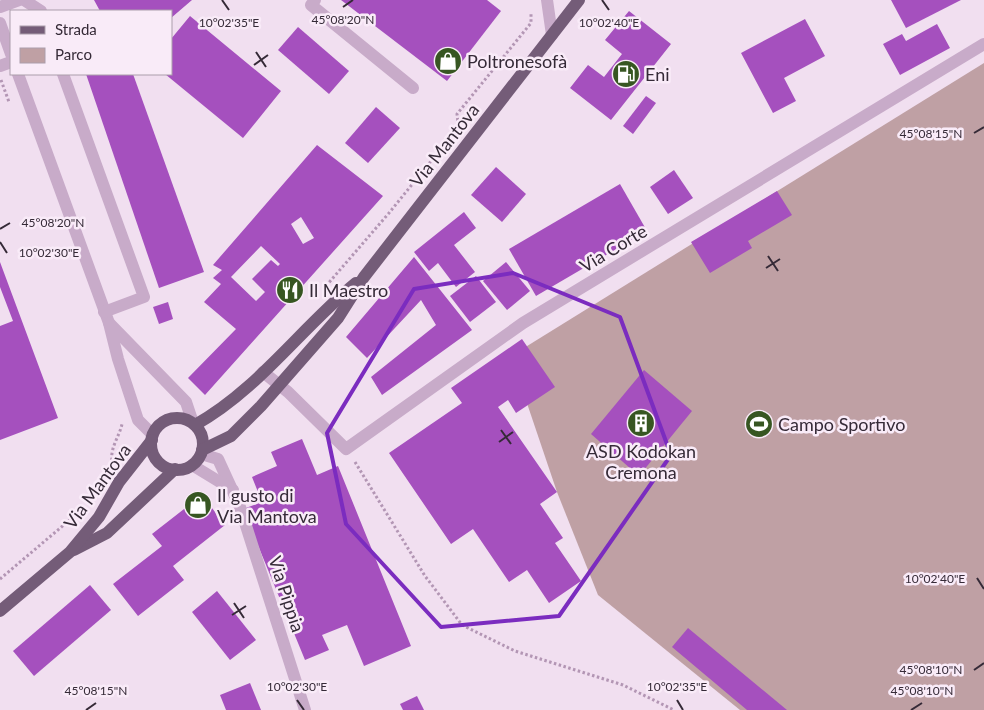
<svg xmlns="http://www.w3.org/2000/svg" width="984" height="710" viewBox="0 0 984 710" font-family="Lato,sans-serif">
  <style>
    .green { fill: #bfa0a4 }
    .building { fill: #a550be; fill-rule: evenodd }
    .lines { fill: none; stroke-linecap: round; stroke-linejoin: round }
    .path { stroke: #b396b4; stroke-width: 3; stroke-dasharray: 2.5 2.5; stroke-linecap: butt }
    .minor { stroke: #c8abc9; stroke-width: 12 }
    .major { stroke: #745c78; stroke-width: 12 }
    .marked { fill: none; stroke: #7b2cbf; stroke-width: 4; stroke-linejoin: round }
    .ticks { fill: none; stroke: #352a37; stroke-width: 2 }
    .labels { text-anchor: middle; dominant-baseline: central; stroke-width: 5; stroke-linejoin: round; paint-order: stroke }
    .poi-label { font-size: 18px; fill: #352a37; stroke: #f9ebf8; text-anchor: start }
    .street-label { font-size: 18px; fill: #352a37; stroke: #f9ebf8 }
    .ticks-label { font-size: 12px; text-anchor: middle; fill: #352a37; stroke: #f9ebf8; stroke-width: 5; stroke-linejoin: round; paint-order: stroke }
  </style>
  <rect width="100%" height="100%" fill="#f1dff0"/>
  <path class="green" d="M984,63V710H740L598,595L557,492L511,356Z"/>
  <g class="building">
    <path d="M94,0H192L171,18V11H100Z"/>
    <path d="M341,0H487L501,11L447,81Z"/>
    <path d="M891,0H961L906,28Z"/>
    <path d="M629,11L671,44L611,120L570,88L588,65L604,77L622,54L605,40Z"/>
    <path d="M190,16L281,91L243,138L165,74H171V39Z"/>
    <path d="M805,19L825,56L784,78L796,101L773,113L741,53Z"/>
    <path d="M937,24L950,48L900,75L883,44L902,34L906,41Z"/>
    <path d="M298,27L349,71L329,94L278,50Z"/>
    <path d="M86,74H133L204,272L159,288Z"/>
    <path d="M646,96L656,103L633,134L623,126Z"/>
    <path d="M376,107L400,128L368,163L345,143Z"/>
    <path d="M317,145L383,196L205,395L188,378L236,329L204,302L221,284L213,278L222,270L213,265ZM301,217L314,238L303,244L291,224ZM261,246L280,264L278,266L271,260L252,279L265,292L256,301L231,277Z"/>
    <path d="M496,167L526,194L502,222L471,195Z"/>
    <path d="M674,170L693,198L668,214L650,187Z"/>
    <path d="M620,184L647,231L536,296L509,249Z"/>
    <path d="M777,191L792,215L748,241L752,248L710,273L691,242Z"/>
    <path d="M464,212L476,228L454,245L475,272L456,287L438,263L429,271L414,252Z"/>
    <path d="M414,257L472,330L382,395L371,377L436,325L421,300L367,358L346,337Z"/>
    <path d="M0,262L58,418L0,440V326L13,321L0,287Z"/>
    <path d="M506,262L530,291L507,310L483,281Z"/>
    <path d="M476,276L496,302L470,322L450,296Z"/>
    <path d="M168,302L173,319L159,324L153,307Z"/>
    <path d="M522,339L555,387L516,413L508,400L498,407L557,492L540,504L563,538L555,543L581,581L549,603L527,570L509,582L473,529L451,544L389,453L462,403L451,388Z"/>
    <path d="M644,370L692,411L639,476L591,434Z"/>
    <path d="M302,439L317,475L338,466L411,646L364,666L347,625L322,635L329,650L305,660L243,509L262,502L252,477L277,466L271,452Z"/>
    <path d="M202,495L225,525L173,566L184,580L138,616L113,584L162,546L152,534Z"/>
    <path d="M90,585L111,610L34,676L13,651Z"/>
    <path d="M217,591L256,640L230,660L192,612Z"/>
    <path d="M688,628L787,710H747L672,647Z"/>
    <path d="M250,683L261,710H226L220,695Z"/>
    <path d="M417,696L424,710H403L400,704Z"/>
  </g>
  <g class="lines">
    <g class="path">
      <path d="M1,80L9,102"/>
      <path d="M449,138L458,123L457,114L531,23V13"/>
      <path d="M326,286L389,213L444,145"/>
      <path d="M355,462L425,576L462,625L515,651L623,685L674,710"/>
      <path d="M113,465C108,450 119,438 122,424"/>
      <path d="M0,579L85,507"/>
    </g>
    <g class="minor">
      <path d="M24,0L41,11"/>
      <path d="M315,0L311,5L413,88"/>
      <path d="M547,0L552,35"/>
      <path d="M0,7L19,0"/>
      <path d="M0,23L11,54"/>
      <path d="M0,66L11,62"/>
      <path d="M18,74L109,323L118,359L138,420L153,435"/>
      <path d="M63,74L144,297L104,312"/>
      <path d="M109,323L186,402L193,423"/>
      <path d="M263,372L288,392L346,449L523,323L984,44"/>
      <path d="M201,454L218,459L240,507L305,710"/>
      <path d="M192,465L233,490"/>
    </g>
    <g class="major">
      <circle cx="177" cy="444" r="26"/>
      <path d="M195,425C258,390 301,328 356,283"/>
      <path d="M202,450L231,436L261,406L338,318L364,277L579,0"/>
      <path d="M74,550L107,533L175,469"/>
      <path d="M0,611L70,552L99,517L119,482L152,440"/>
    </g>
  </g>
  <path class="marked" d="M513,273L620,317L671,455L559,616L441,627L346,524L327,433L414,289Z"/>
  <path class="ticks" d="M222,0L229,10M602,0L609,10M343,7L353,0M256,52L266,67M254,65L268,55M974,133L984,127M0,229L10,223M0,242L7,253M768,256L778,271M766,268L780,259M501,430L511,444M499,442L513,432M977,578L984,589M234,603L244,618M232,615L246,606M974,670L984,663M297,700L304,710M677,700L683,710M86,710L96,703M911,710L922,703"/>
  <defs>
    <g id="shop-disc" transform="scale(1.4375)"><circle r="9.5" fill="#375622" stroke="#f9ebf8"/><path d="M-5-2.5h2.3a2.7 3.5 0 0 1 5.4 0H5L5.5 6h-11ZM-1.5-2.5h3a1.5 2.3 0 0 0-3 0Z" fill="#fff"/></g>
    <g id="fuel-disc" transform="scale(1.4375)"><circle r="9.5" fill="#375622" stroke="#f9ebf8"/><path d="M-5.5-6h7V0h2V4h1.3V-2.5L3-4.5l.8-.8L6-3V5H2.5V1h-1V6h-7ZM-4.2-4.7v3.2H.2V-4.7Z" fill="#fff"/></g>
    <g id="restaurant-disc" transform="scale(1.4375)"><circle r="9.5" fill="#375622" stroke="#f9ebf8"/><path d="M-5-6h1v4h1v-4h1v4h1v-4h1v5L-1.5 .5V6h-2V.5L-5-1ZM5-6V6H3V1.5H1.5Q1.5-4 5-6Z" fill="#fff"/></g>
    <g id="building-disc" transform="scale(1.4375)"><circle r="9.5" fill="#375622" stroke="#f9ebf8"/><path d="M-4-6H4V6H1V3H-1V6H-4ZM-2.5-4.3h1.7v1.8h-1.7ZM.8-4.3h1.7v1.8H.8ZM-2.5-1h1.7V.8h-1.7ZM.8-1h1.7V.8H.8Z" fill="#fff"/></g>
    <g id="stadium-disc" transform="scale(1.4375)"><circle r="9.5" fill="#375622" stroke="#f9ebf8"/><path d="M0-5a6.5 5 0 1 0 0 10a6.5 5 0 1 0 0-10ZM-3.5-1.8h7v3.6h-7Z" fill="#fff"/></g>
  </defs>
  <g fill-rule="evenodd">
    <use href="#shop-disc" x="448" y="61"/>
    <use href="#fuel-disc" x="626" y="74"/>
    <use href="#restaurant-disc" x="290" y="290"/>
    <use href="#building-disc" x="641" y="423"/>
    <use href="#stadium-disc" x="759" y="424"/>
    <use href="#shop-disc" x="198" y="505"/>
  </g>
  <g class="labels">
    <g class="poi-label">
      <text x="467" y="61">Poltronesofà</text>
      <text x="645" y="74">Eni</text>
      <text x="309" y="290">Il Maestro</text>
      <text x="778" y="424">Campo Sportivo</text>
      <text x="641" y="451" text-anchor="middle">ASD Kodokan<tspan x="641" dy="21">Cremona</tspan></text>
      <text x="217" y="495">Il gusto di<tspan x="217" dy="21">Via Mantova</tspan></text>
    </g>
    <g class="street-label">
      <text transform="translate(444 145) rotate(-52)">Via Mantova</text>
      <text transform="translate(613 248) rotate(-31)">Via Corte</text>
      <text transform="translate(97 486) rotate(-54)">Via Mantova</text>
      <text transform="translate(287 594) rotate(72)">Via Pippia</text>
    </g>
  </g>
  <g class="ticks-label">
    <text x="343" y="24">45°08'20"N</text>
    <text x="229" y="27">10°02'35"E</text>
    <text x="609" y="27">10°02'40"E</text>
    <text x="931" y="138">45°08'15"N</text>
    <text x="53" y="227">45°08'20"N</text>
    <text x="49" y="257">10°02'30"E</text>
    <text x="935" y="583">10°02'40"E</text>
    <text x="931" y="674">45°08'10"N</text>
    <text x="297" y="691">10°02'30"E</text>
    <text x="677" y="691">10°02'35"E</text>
    <text x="96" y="695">45°08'15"N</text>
    <text x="922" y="695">45°08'10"N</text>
  </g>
  <rect x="10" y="10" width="162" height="65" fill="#f9ebf8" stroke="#ab9eab"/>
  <rect x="20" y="26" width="25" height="8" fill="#745c78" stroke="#ab9eab"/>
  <text x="55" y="35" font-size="15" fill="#352a37">Strada</text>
  <rect x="20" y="48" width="25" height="15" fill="#bfa0a4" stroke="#ab9eab"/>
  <text x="55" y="60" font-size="15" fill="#352a37">Parco</text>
</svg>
